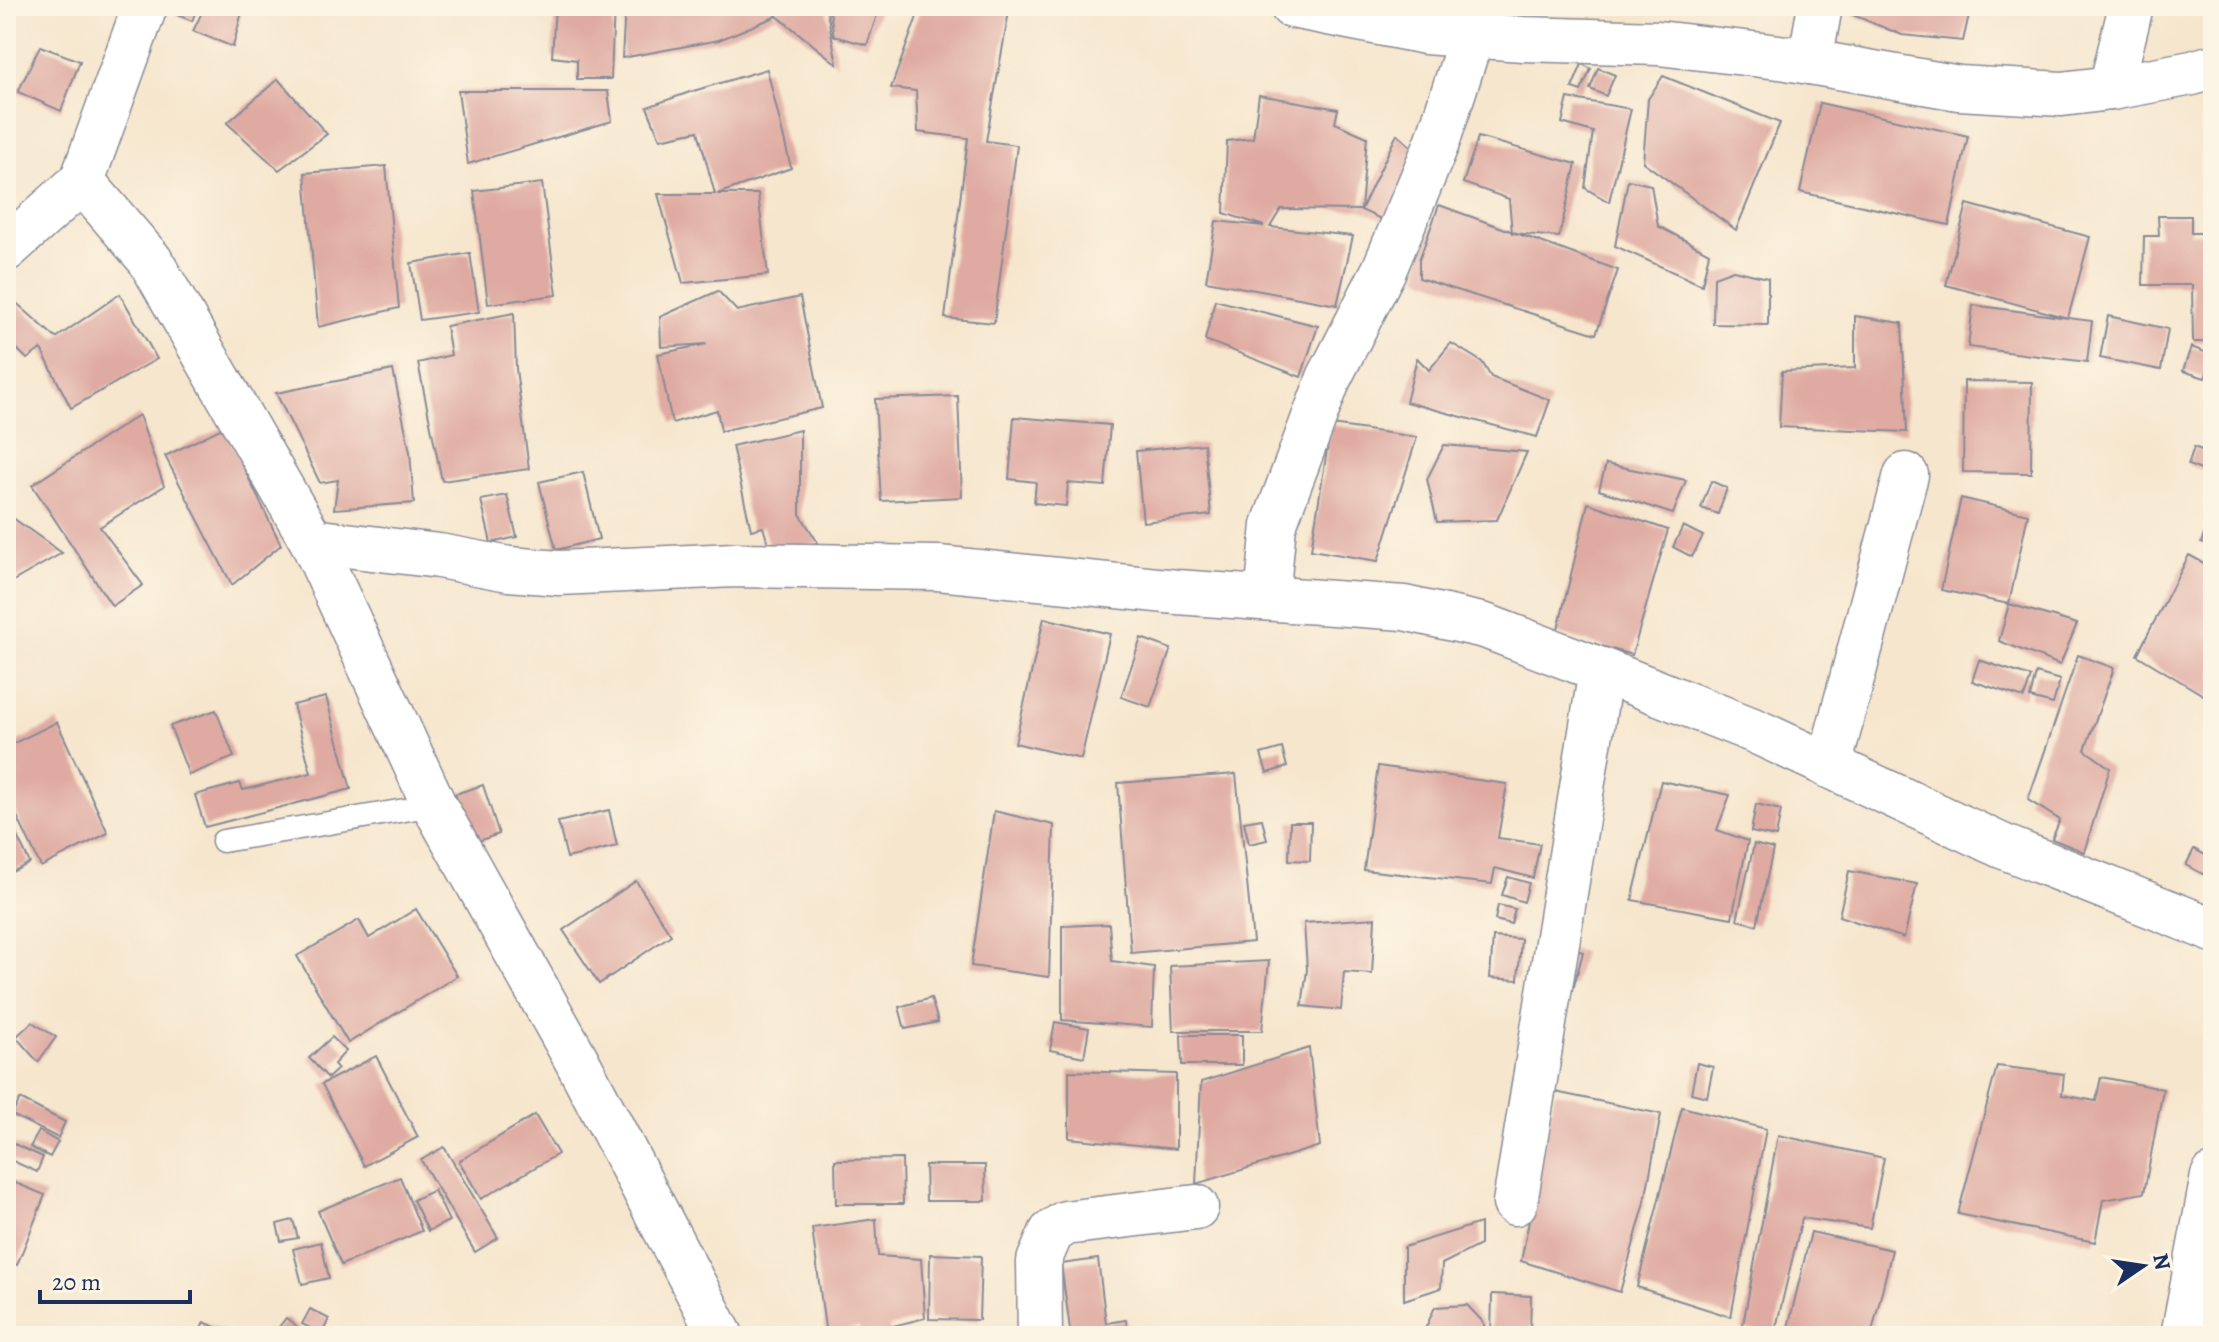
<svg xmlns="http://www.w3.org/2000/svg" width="2219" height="1342" viewBox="0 0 2219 1342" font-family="Alegreya,serif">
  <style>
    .building { fill: #dfaaa1 }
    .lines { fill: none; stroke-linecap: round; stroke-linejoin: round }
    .service-casing { stroke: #888a96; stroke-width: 25 }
    .minor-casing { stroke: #888a96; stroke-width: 47 }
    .service { stroke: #fff; stroke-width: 22 }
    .minor { stroke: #fff; stroke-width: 44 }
  </style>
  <rect width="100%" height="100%" fill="#fcf5e5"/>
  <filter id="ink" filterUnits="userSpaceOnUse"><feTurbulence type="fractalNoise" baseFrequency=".0125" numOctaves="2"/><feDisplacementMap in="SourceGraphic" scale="16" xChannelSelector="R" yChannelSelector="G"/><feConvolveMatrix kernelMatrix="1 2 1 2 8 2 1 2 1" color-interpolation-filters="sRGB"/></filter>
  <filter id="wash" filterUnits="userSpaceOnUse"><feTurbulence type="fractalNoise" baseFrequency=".006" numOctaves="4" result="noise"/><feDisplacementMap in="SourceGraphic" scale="32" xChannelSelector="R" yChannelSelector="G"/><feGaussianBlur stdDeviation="1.8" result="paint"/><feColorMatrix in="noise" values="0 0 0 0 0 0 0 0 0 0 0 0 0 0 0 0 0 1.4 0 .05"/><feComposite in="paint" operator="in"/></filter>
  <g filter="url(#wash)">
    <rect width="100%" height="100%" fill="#f6e6cd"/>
    <g id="blocks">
      <g class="building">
        <path d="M6,6H15L6,29Z"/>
        <path d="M181,6H198L192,21L177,15Z"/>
        <path d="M205,6L243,8L233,47L193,31Z"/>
        <path d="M555,6H614L611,79H577V60L552,57Z"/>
        <path d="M625,6H772L777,16V6H826L837,64L777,16L719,40L622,58Z"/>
        <path d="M829,6H880L867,45L834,36Z"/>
        <path d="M921,6H1010L986,141L1017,145L994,323L945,318L968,138L918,132L916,91L891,88Z"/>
        <path d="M1831,6H1971L1963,41L1902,35Z"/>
        <path d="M40,46L80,61L61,111L18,92Z"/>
        <path d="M1582,64L1591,69L1581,91L1572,88Z"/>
        <path d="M1598,68L1615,75L1606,96L1590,89Z"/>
        <path d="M767,69L791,168L717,194H758L768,275L683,283L658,194H715L698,131L660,139L647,107L690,92Z"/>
        <path d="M1663,76L1780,123L1736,230L1643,162L1648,99Z"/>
        <path d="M278,79L327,134L279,170L227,123Z"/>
        <path d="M458,91H608L612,121L468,164Z"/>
        <path d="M1259,95L1338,109L1335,123L1367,137L1361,210L1281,209L1270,227L1353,236L1337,305L1206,281L1216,221L1264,226L1224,213L1227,141L1253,138Z"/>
        <path d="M1568,98L1631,109L1609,202L1585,188L1593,132L1562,123Z"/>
        <path d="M1820,103L1968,136L1949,225L1800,192Z"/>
        <path d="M1397,134L1424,158L1394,225L1361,210Z"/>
        <path d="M1478,137L1576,164L1559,237L1512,233L1509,199L1463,183Z"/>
        <path d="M386,166L399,308L318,327L305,173Z"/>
        <path d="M1628,180L1651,185L1658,226L1709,253L1702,285L1615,246Z"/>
        <path d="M542,183L557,295L488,304L474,191Z"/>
        <path d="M1967,204L2090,237L2068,318L2092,321L2087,362L1968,347L1973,305L2068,318L1946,285Z"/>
        <path d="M1439,205L1618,270L1596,334L1419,278V260Z"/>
        <path d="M2158,216H2191V233H2213V342H2193L2192,285H2143L2144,236H2159Z"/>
        <path d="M470,253L479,312L420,320L411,263Z"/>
        <path d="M1733,270L1768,278V325L1713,324L1714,277Z"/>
        <path d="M718,291L737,311L800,297L822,408L721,431L717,410L672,423L658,354L707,344L661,347L660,317Z"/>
        <path d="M120,294L157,359L71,408L41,349L27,359L6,338V303L11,298L56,338Z"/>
        <path d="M1215,300L1318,326L1301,377L1205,340Z"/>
        <path d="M514,313L516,369L529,469L442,481L418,363L451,355L446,326Z"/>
        <path d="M1855,316L1902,323L1907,432L1779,427L1782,371L1855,368Z"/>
        <path d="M2108,316L2168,329L2161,370L2100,358Z"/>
        <path d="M1451,343L1482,362L1491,377L1550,400L1537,437L1406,402L1417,358L1429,370Z"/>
        <path d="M2191,347L2213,355L2205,378L2183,371Z"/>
        <path d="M393,370L410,452L414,503L334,509L338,480L320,483L276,393Z"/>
        <path d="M1964,381L2032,382L2031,473L1963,472Z"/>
        <path d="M958,396L962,497L881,501L875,399Z"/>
        <path d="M139,415L164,486L100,527L143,585L112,606L32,485Z"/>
        <path d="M1014,417L1110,425L1105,486L1068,483L1066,506L1034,503L1036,482L1009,479Z"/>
        <path d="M1331,425L1417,437L1378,561L1311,550Z"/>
        <path d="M224,427L281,545L232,585L165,456Z"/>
        <path d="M800,430V514L818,543L770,550L763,527L751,530L732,446Z"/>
        <path d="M1204,444L1211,515L1143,522L1136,451Z"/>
        <path d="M1444,445L1527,452L1497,520L1437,522L1427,479Z"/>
        <path d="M2194,447L2212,454L2206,472L2188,465Z"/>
        <path d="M1606,464L1686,480L1673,514L1599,490Z"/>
        <path d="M583,472L599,539L556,550L539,482Z"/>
        <path d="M1711,481L1727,488L1718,514L1701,508Z"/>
        <path d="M507,495L517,537L491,543L481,500Z"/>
        <path d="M1961,498L2028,514L2009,604L2077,624L2060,665L1999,641L2009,604L1941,590Z"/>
        <path d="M1588,503L1668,530L1632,655L1557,633Z"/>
        <path d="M6,513L62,553L6,585Z"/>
        <path d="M2210,519L2213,520V547L2201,543Z"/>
        <path d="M1683,526L1703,536L1692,557L1673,547Z"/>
        <path d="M2189,555L2213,568V701L2137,655Z"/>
        <path d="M1044,618L1110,634L1081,759L1015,743Z"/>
        <path d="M1141,638L1171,649L1150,707L1121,697Z"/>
        <path d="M2078,655L2114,668L2085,750L2110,768L2084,852L2052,839L2060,820L2028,800Z"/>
        <path d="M1979,660L2031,677L2024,698L1972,681Z"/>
        <path d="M2036,673L2060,680L2053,704L2030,698Z"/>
        <path d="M326,697L351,789L205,827L195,795L240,783L243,790L311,773L293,705Z"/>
        <path d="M216,710L234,757L189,775L170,726Z"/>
        <path d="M57,722L108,833L41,867L6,793V747Z"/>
        <path d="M1282,748L1287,767L1267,773L1261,754Z"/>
        <path d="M1378,766L1507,784L1498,838L1540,844L1533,878L1495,868L1492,884L1364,870Z"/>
        <path d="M1236,774L1253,942L1131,953L1118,783Z"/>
        <path d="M1661,781L1730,795L1717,830L1748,841L1732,918L1632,900Z"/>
        <path d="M483,785L499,834L472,843L455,794Z"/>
        <path d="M1756,804L1781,810L1776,837L1751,832Z"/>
        <path d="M609,810L617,846L567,858L558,822Z"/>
        <path d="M994,811L1054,825L1049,977L971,966Z"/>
        <path d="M6,814L30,863L6,875Z"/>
        <path d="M1262,819L1267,840L1249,844L1244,822Z"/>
        <path d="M1290,822H1311L1310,861L1289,860Z"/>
        <path d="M1754,844L1773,849L1757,925L1737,920Z"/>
        <path d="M2194,849L2213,859V867L2208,877L2186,865Z"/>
        <path d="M1849,871L1917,884L1904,938L1839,916Z"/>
        <path d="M1508,877L1529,883L1524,902L1502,895Z"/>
        <path d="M636,881L671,935L599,984L563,930Z"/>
        <path d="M1498,905L1515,909L1511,924L1495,920Z"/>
        <path d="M416,909L457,976L348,1043L297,956L359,920L369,938Z"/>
        <path d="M1375,918L1372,974L1344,972L1341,1010L1302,1006L1307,970L1304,923Z"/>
        <path d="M1109,924L1112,961L1154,967L1152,1027L1062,1020V926Z"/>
        <path d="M1493,937L1521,939L1518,980L1490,978Z"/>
        <path d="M1568,948L1583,952L1574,986L1561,983Z"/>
        <path d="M1269,961L1262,1031H1173L1170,966Z"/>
        <path d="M931,998L938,1022L905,1029L899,1007Z"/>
        <path d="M32,1022L56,1037L38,1062L16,1037Z"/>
        <path d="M1055,1022L1089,1028L1084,1057L1050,1050Z"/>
        <path d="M1181,1035H1242V1065H1182Z"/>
        <path d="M332,1037L346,1051L334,1064L338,1069L328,1078L309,1058Z"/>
        <path d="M1309,1048L1320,1146L1196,1184L1201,1082Z"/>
        <path d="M376,1056L418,1137L364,1166L322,1084Z"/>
        <path d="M1697,1063L1713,1067L1707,1097L1691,1093Z"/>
        <path d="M1997,1066L2064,1074L2062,1095L2096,1101L2101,1077L2163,1089L2144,1193L2103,1200L2095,1242L1958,1214Z"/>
        <path d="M1069,1071L1176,1074V1149L1069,1138Z"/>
        <path d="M1555,1092L1661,1114L1644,1206L1620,1292L1521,1261Z"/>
        <path d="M20,1099L65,1122L58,1138L12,1115Z"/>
        <path d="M1682,1107L1766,1129L1731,1317L1637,1287Z"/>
        <path d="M535,1115L558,1154L481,1199L459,1161Z"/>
        <path d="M39,1131L58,1142L50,1157L30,1147Z"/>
        <path d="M1778,1135L1884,1158L1870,1228L1802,1218L1775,1332L1742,1330Z"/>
        <path d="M14,1144L43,1157L37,1172L8,1159Z"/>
        <path d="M444,1147L498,1238L475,1252L421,1160Z"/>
        <path d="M902,1159L903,1204H836L835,1160Z"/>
        <path d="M925,1165H985L986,1201H926Z"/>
        <path d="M400,1177L422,1231L341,1265L318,1211Z"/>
        <path d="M6,1179L45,1195L17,1265L6,1260Z"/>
        <path d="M434,1190L449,1221L428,1231L413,1200Z"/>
        <path d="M876,1219L878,1256L921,1259L925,1318L889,1327L890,1336H860L859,1327L826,1336L812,1228Z"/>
        <path d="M293,1220L298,1238L281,1241L277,1224Z"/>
        <path d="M1480,1223V1245L1442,1264L1441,1288L1404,1300V1247Z"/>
        <path d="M1811,1232L1892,1250L1871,1336H1786Z"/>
        <path d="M321,1242L329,1278L302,1284L293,1249Z"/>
        <path d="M930,1254L981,1256L979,1320L929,1319Z"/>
        <path d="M1098,1259L1106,1323L1126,1320L1128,1336H1071L1061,1264Z"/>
        <path d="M1492,1294L1531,1296L1530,1336H1491Z"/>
        <path d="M1467,1305L1484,1323V1336H1422L1435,1307Z"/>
        <path d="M310,1309L329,1319L322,1334L302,1324Z"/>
        <path d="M286,1318L303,1331L310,1336H272Z"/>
        <path d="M204,1322L235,1336H198Z"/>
      </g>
    </g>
  </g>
  <g filter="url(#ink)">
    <use href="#blocks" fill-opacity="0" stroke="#888a96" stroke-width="2"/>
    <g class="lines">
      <g class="service-casing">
        <path id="service" d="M223,841L434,805"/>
      </g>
      <g class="minor-casing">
        <g id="minor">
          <path d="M1292,6L1425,32L1523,39L1658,43L1787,58L1959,88L2062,94L2111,88L2192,73L2213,67"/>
          <path d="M1810,62L1820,6"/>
          <path d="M2111,88L2131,6"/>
          <path d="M82,181L150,260L312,541L434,805L576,1059L721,1336"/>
          <path d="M6,249L82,181L145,6"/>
          <path d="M312,541L439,556L509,569L559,573L735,565L938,568L1177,592L1404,608L1485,626L1601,670L1755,731L2002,846L2213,930"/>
          <path d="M1267,598L1274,525L1329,378L1384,270L1437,143L1472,35"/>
          <path d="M1829,766L1906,475"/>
          <path d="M1515,1203L1601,670"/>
          <path d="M1040,1336L1039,1261L1051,1233L1065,1223L1196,1207"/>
          <path d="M2183,1336L2213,1176"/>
        </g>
      </g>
      <use href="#service" class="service"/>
      <use href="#minor" class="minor"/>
    </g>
  </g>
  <rect width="2219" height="1342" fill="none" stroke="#fcf5e5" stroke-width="32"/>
  <g transform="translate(2143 1266) rotate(77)" stroke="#fcf5e5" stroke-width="6" paint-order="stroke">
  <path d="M0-6L14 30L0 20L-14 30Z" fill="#1b2f5e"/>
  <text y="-12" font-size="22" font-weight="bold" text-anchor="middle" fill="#1b2f5e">N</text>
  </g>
  <path d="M40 1290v12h150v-12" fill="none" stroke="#1b2f5e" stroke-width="4"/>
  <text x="52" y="1290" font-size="24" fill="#1b2f5e" stroke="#fcf5e5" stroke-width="6" paint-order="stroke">20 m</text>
</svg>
